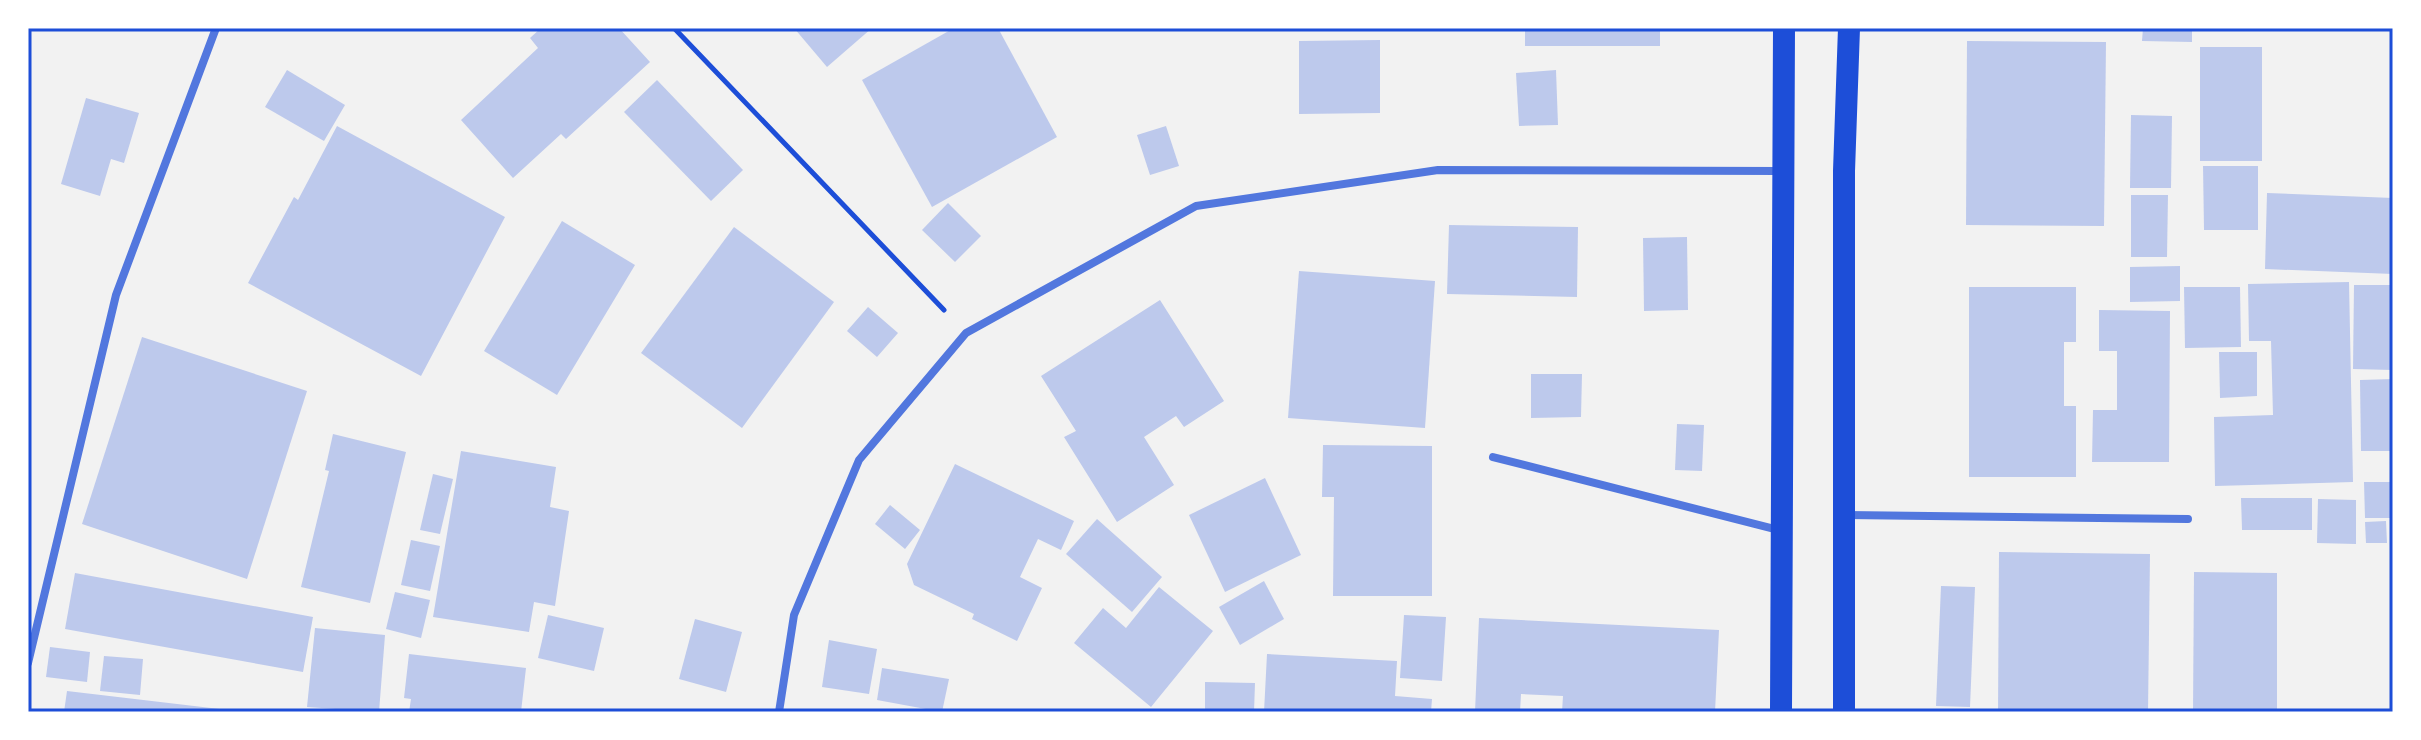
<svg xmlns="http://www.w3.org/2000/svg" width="2421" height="740" viewBox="0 0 2421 740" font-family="'Roboto Condensed',sans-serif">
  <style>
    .building { fill: #bdc9ec }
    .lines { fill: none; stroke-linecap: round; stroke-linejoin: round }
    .path { stroke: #1d4ed8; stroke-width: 5 }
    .minor { stroke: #5277de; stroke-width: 8 }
    .trunk { stroke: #1d4ed8; stroke-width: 22 }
    .neatline { fill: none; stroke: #1d4ed8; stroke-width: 3 }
  </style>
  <rect width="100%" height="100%" fill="#f2f2f2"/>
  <g class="building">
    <path d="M541,28H619L650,62L566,139L561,134L513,178L461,120L538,48L530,38Z"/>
    <path d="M794,28H872L827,67Z"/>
    <path d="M954,28H998L1057,137L932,207L862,80Z"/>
    <rect x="1525" y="28" width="135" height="18"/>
    <path d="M2143,28H2192V42L2142,41Z"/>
    <path d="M1380,40V113L1299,114V41Z"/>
    <path d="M1967,41L2106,42L2104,226L1966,225Z"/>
    <rect x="2200" y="47" width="62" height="114"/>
    <path d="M287,70L345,105L324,141L265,107Z"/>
    <path d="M1556,70L1558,125L1519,126L1516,73Z"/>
    <path d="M657,80L743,170L711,201L624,112Z"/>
    <path d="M86,98L139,113L124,163L111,159L100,196L61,184Z"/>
    <path d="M2131,115L2172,116L2171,188H2130Z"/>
    <path d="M337,126L505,217L421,376L248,283L294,197L298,200Z"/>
    <path d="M1166,126L1179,166L1150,175L1137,135Z"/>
    <path d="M2203,166H2258V230H2204Z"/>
    <path d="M2267,193L2393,198V274L2265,269Z"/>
    <path d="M2131,195H2168L2167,257H2131Z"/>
    <path d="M948,203L981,236L955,262L922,230Z"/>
    <path d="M562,221L635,265L557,395L484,351Z"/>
    <path d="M1449,225L1578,227L1577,297L1447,294Z"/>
    <path d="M734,227L834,302L742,428L641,353Z"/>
    <path d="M1687,237L1688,310L1644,311L1643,238Z"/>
    <path d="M2180,266V301L2130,302V267Z"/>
    <path d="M1299,271L1435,281L1425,428L1288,418Z"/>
    <path d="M2349,282L2353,482L2215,486L2214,417L2273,415L2271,341H2249L2248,284Z"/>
    <path d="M2354,285H2393V370L2353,369Z"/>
    <path d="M1969,287H2076V342H2064V406H2076V477H1969Z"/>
    <path d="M2184,287H2240L2241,347L2185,348Z"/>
    <path d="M1160,300L1224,401L1184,427L1176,416L1144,437L1174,485L1117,522L1064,437L1076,431L1041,376Z"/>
    <path d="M868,307L898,333L877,357L847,331Z"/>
    <path d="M2099,310L2170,311L2169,462H2092L2093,410H2117V351H2099Z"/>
    <path d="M142,337L307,391L247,579L82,524Z"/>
    <path d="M2219,352H2257V396L2220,398Z"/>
    <path d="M1531,374H1582L1581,417L1531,418Z"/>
    <path d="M2393,379V451H2361L2360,380Z"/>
    <path d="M1677,424L1704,425L1702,471L1675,470Z"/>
    <path d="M333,434L406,452L370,603L301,587L329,471L325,470Z"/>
    <path d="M1323,445L1432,446V596H1333L1334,497H1322Z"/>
    <path d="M461,451L556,467L550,507L569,511L555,606L534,602L529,632L433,617Z"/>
    <path d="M955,464L1074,521L1061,550L1038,539L1020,577L1042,588L1017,641L972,619L974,614L914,585L907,564Z"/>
    <path d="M433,474L453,479L440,534L420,530Z"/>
    <path d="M1265,478L1301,555L1225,592L1189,515Z"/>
    <path d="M2364,482H2393V518H2365Z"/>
    <path d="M2241,498H2312V530H2242Z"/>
    <path d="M2318,499L2356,500V544L2317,543Z"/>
    <path d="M890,505L920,530L905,549L875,524Z"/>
    <path d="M1097,519L1162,577L1132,612L1066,554Z"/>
    <path d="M2386,521L2387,543H2366L2365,522Z"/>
    <path d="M411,540L440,546L430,591L401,585Z"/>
    <path d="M1999,552L2150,554L2148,712H1998Z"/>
    <path d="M2194,572L2277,573V712H2193Z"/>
    <path d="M75,573L313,617L303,672L65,629Z"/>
    <path d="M1264,581L1284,619L1240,645L1219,607Z"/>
    <path d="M1941,586L1975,587L1970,707L1936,706Z"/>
    <path d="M1159,587L1213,631L1151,707L1074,643L1103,608L1126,628Z"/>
    <path d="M395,592L430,600L421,638L386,629Z"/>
    <path d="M548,615L604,628L594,671L538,658Z"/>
    <path d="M1404,615L1446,617L1442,681L1400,678Z"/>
    <path d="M1479,618L1719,630L1715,712H1562L1563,696L1521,694L1520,712H1475Z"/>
    <path d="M695,619L742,632L726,692L679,679Z"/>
    <path d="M315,628L385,635L379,712L307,707Z"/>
    <path d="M829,640L877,649L869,694L822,687Z"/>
    <path d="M50,647L90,652L87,682L46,677Z"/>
    <path d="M409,654L526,668L521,712H409L411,699L404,698Z"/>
    <path d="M1267,654L1397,661L1395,696L1432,699L1431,712H1264Z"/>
    <path d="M104,656L143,659L140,695L100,691Z"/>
    <path d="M882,668L949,679L942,712L877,700Z"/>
    <path d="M1205,682L1255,683L1254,712H1205Z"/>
    <path d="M67,691L228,710V712H64Z"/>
  </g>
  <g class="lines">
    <path class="path" d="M674,28L944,310"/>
    <g class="minor">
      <path d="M1493,457L1782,531"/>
      <path d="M1846,515L2188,519"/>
      <path d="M28,663L116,295L216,28"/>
      <path d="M779,712L794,615L859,460L966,333L1196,206L1438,170L1781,171"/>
    </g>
    <g class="trunk">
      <path d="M1781,712L1784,28"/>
      <path d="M1844,712V171L1849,28"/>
    </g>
  </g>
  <rect width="2421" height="740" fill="none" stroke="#ffffff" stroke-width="60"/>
  <rect x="30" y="30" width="2361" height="680" class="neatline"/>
</svg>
